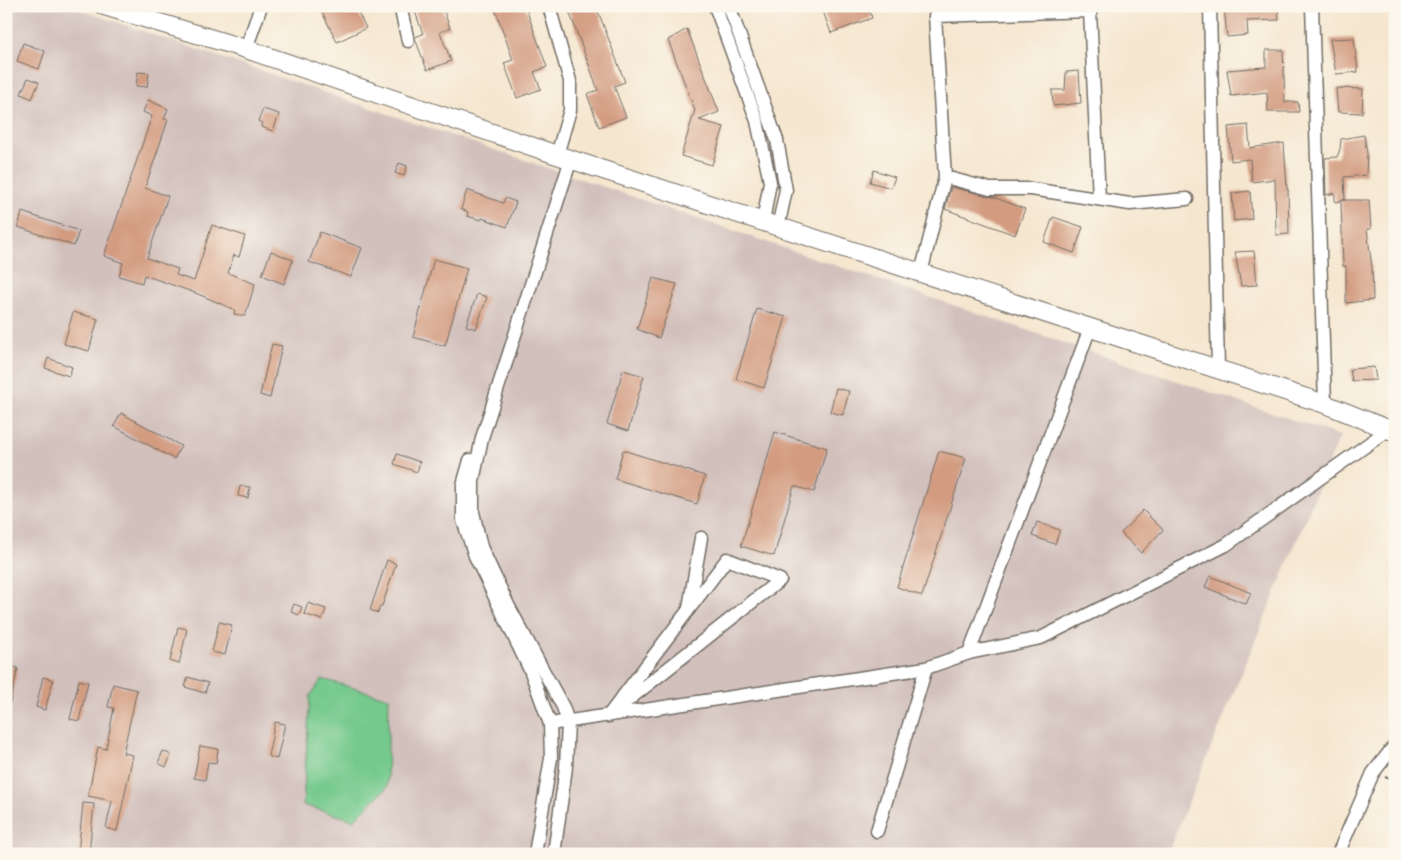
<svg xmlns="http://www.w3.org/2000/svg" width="1401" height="860" viewBox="0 0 1401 860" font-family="Dekko,sans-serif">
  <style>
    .industrial { fill: #d1c0bc }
    .green { fill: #75c98d; stroke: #507a5c }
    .building { fill: #d39c81 }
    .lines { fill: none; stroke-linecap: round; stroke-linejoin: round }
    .minor-casing { stroke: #726c64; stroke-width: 15 }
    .secondary-casing { stroke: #726c64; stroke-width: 20 }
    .path { stroke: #726c64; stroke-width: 2; stroke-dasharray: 4 4; stroke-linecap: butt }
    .minor { stroke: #fff; stroke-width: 12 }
    .secondary { stroke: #fff; stroke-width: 18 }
  </style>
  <rect width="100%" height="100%" fill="#fbf7ec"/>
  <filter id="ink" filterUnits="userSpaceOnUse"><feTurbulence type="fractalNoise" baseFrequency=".02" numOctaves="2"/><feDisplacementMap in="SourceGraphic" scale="10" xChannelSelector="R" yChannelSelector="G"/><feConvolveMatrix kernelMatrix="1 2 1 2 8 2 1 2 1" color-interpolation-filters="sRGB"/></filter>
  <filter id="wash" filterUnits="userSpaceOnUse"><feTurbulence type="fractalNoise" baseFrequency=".0096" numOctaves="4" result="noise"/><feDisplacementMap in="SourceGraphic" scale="20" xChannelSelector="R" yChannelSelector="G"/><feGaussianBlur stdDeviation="1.12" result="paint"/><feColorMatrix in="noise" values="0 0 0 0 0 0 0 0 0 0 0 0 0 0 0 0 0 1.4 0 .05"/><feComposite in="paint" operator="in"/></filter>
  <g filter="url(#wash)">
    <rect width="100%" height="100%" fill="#f5e6cf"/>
    <path class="industrial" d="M6,6H69L1340,436L1167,854H6Z"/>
    <path class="green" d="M322,679L389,698L387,787L354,820L303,805L310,696Z"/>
    <g id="blocks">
      <g class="building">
        <path d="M327,6H355L366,28L337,42L321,10Z"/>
        <path d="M413,6H442L450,28L440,32L451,61L427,70L416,41L415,37L423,34Z"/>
        <path d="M494,6H525L547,67L534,72L541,89L517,98L504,63L513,60Z"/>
        <path d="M581,6H596L625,82L614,86L626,117L599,127L587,94L598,90L569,11Z"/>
        <path d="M821,6H868L872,18L831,33Z"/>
        <path d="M1224,6H1278L1279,20L1247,21L1248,35L1227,37Z"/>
        <path d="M687,29L719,112L699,120L724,127L712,165L681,156L695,110L668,40Z"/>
        <path d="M1354,38L1358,72L1336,74L1330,39Z"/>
        <path d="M23,43L45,51L39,69L17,61Z"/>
        <path d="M1266,50H1283L1285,102H1298L1299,112H1268L1267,92L1231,96L1227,70L1266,67Z"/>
        <path d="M1079,71L1081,103L1053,106L1052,90H1065L1066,72Z"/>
        <path d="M138,72L149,73L147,87L136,86Z"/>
        <path d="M28,78L39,82L32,99L21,94Z"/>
        <path d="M1336,88L1363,89L1362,113L1338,112Z"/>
        <path d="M148,100L168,109L164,119L168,120L145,188L168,196L147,258L178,269L176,275L194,281L212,225L245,236L239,257L234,255L228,273L255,284L245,316L234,314L235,310L198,294L144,275L142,283L119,276L123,263L104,256L152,116L143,112Z"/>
        <path d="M263,109L279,114L273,131L261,127L262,123L258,121Z"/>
        <path d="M1248,125L1250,148L1284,143L1287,189H1288L1289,234L1276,235L1275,179L1252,182L1250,159L1231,161L1228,127Z"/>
        <path d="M1364,135L1367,153L1366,175L1344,177L1345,200L1335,202V193L1326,195L1325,158L1337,157L1340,149L1341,139Z"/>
        <path d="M399,163L407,166L404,176L395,173Z"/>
        <path d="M874,170L895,177L891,188L870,182Z"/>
        <path d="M951,187L993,197L1025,209L1015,235L945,209Z"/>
        <path d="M467,190L503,203L505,198L516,202L507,227L482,218L481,220L467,216L468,212L461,209Z"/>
        <path d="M1250,191L1252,219L1234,221L1232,193Z"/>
        <path d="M1341,200H1369L1371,229H1367L1372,268L1373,300L1346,303V266H1343Z"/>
        <path d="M22,212L79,231L74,246L18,227Z"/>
        <path d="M1053,217L1083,227L1074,253L1044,242Z"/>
        <path d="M320,232L362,248L351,277L309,262Z"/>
        <path d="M271,251L293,260L284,284L262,275Z"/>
        <path d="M1254,251L1257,285L1241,286L1235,252Z"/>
        <path d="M434,259L467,268L445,346L413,337Z"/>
        <path d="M653,278L677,284L659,338L637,329Z"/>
        <path d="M477,294L487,297L476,329L466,326Z"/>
        <path d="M757,309L786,317L764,388L736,379Z"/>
        <path d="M73,312L98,319L89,351L64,344Z"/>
        <path d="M272,344L282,346L270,398L260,395Z"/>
        <path d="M48,358L72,367L69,376L45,368Z"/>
        <path d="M1374,367L1376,380L1352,381L1350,369Z"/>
        <path d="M623,370L644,376L628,431L607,424Z"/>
        <path d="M836,388L849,391L843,415L830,412Z"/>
        <path d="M121,413L181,446L174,459L114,426Z"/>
        <path d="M775,432L827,448L814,492L794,486L774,556L741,546Z"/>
        <path d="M623,450L705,476L697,504L615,479Z"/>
        <path d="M939,451L966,458L922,596L897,587Z"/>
        <path d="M397,454L420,462L417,472L394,464Z"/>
        <path d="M240,486L250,487L248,498L238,496Z"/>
        <path d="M1143,510L1163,530L1141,553L1121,533Z"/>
        <path d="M1037,522L1060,530L1055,544L1032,536Z"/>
        <path d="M387,560L396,564L382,606H380L378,613L370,610Z"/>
        <path d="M1210,576L1251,593L1246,604L1205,587Z"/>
        <path d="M308,603L326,609L322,620L304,614Z"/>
        <path d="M294,604L302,607L299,615L291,612Z"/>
        <path d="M219,622L232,625L225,655L212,652Z"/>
        <path d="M178,627L187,629L179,664L170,661Z"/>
        <path d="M6,666L18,668L10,703L6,702Z"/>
        <path d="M43,677L53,680L45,710L36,707Z"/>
        <path d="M188,677L208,683L205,693L185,687Z"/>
        <path d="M79,680L88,682L79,721L70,719Z"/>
        <path d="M113,684L137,690L123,753L133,755L117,831L106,828L112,801L88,796L98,747L106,749L114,708L108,707Z"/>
        <path d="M275,722L285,724L277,759L268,756Z"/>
        <path d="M200,746L218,749L216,763L208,762L205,780L194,778Z"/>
        <path d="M163,751L171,755L166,767L158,763Z"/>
        <path d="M83,803L94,804L89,854H78Z"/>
      </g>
    </g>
  </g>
  <g filter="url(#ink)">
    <use href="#blocks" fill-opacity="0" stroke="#726c64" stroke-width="1"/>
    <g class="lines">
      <g class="minor-casing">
        <g id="minor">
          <path d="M400,6L408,41"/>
          <path d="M549,6L570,81V110L557,155"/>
          <path d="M715,6L757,121L770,182L763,222"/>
          <path d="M729,6L777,140L786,190L778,227"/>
          <path d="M1210,6L1218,369"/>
          <path d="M1312,6L1325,404"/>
          <path d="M246,49L261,6"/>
          <path d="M945,177L935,16L1090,11L1099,199"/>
          <path d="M921,273L945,177L990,189H1031L1130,204L1187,199"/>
          <path d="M470,460L463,485V520L475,556L531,672L550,724L551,758L535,854"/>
          <path d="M727,559L780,580L608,716Z"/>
          <path d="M689,608L701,538"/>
          <path d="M969,653L1090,328"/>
          <path d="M550,724L926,668L969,653L1041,638L1226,545L1388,430"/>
          <path d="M877,831L926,668"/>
          <path d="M554,854L566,767L568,722L563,707L508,605L481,547L473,512V481L482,438L571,159"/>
          <path d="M1338,854L1373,773L1395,745"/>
        </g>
      </g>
      <g class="secondary-casing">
        <path id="secondary" d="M104,6L246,49L557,155L1325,404L1395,432"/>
      </g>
      <path class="path" d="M1385,777L1395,781"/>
      <use href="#minor" class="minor"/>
      <use href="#secondary" class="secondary"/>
    </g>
  </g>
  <rect width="1401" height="860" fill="none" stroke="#fbf7ec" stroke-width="25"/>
</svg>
